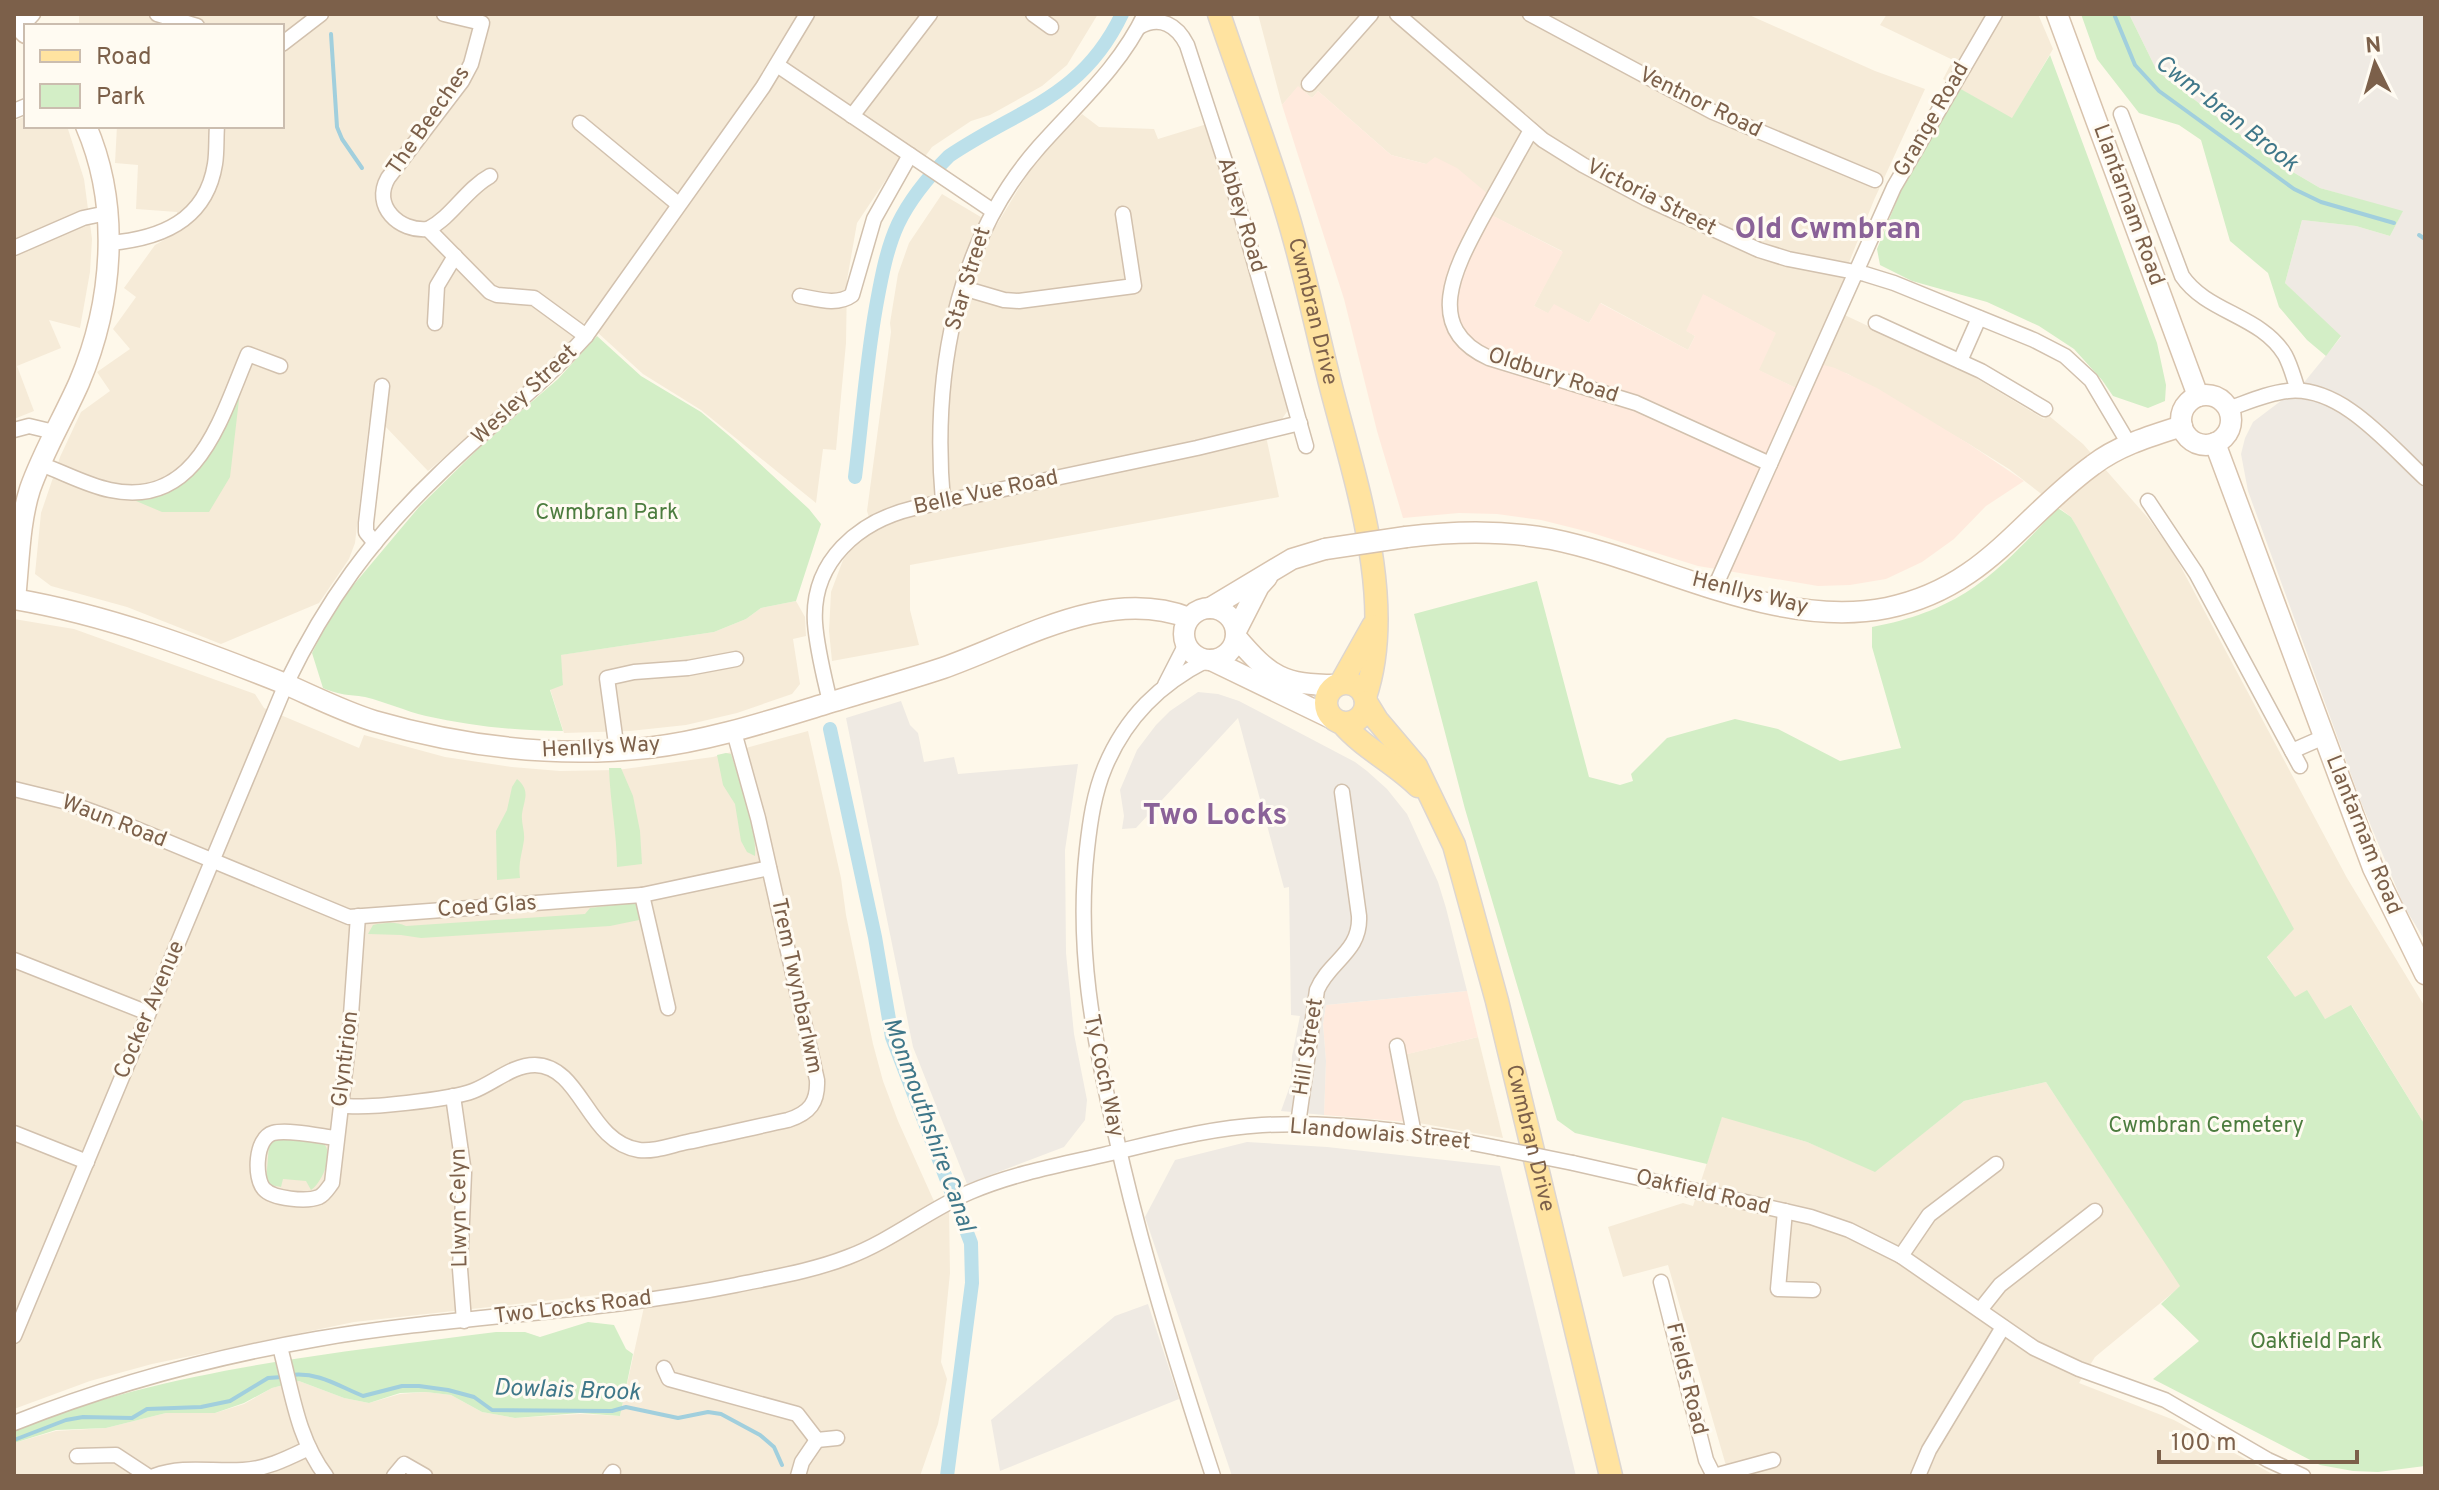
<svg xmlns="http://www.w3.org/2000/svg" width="2439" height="1490" viewBox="0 0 2439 1490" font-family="Overpass,sans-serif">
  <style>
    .residential { fill: #f6ebd8 }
    .commercial { fill: #ffeadd }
    .industrial { fill: #efeae3 }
    .green { fill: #d3eec6 }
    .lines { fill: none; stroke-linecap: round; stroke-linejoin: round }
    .stream { stroke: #a1cfdd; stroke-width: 4 }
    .canal { stroke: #bce0ea; stroke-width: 14 }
    .street-casing { stroke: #d2c1ae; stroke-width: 17 }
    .secondary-casing { stroke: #d8c3ad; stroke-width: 23 }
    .primary-casing { stroke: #ddd6d0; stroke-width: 25 }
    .street { stroke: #fff; stroke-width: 14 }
    .secondary { stroke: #fff; stroke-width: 20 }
    .primary { stroke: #ffe3a0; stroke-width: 22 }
    .street-bridge-casing { stroke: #d2c1ae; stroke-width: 17; stroke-linecap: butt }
    .secondary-bridge-casing { stroke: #d8c3ad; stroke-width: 23; stroke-linecap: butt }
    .street-bridge { stroke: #fff; stroke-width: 14 }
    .secondary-bridge { stroke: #fff; stroke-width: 20 }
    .labels { text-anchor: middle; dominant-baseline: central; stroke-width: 6; stroke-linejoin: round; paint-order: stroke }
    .street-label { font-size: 22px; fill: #7c604a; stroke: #fffbf2 }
    .park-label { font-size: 22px; fill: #4c7c3e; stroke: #fffbf2 }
    .water-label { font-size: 24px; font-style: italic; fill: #3f7789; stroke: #fffbf2 }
    .district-label { font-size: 30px; font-weight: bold; fill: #8a6298; stroke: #fffbf2 }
  </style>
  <rect width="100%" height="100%" fill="#fef8ea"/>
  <g class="residential">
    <path d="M79,14H1098L1067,65L1042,86L990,115L971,121L932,147L924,158L907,148L857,223L847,280L846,343L836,450L823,449L816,503L701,410L643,374L585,321L564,350L515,397L428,471L383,424L369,422L355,543L349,559L319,603L221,644L127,607L51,586L35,574L41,513L60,457L81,412L110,391L97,372L130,349L113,329L136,297L124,288L155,245L182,230L177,212L136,209L138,165L115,163L117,126H282V26H79Z"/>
    <path d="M1258,14H1747L1875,71L1925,89L1874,200L1848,265L1834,310L1966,372L2044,419L2048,415L2083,444L2148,518L2174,554L2347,878L2425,1007V1125L2352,1006L2325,1019L2295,998L2267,956L2293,929L2071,517L2009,469L1969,444L1848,374L1809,361L1796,388L1758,370L1775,333L1704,295L1687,331L1695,336L1688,350L1601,303L1589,323L1554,305L1549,314L1534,306L1562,251L1479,209L1426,164L1391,155L1318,91L1312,98L1298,87L1282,105Z"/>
    <path d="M1887,14H2038L2053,49L2012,119L1943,79L1953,60L1880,25Z"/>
    <path d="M1082,114L1099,127L1154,129L1158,139L1207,124L1288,410L1280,422L1264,427L1279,497L910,565V610L919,645L832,661L829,631L831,592L843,560L855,545L873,530L867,511L891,332L890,323L898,274L909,243L942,194L996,226L1037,158Z"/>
    <path d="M26,116V126H67L84,179L92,239L90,272L80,328L49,320L61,348L17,366L34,411L14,419V121Z"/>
    <path d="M796,601L805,617L806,636L793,639L800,684L792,694L737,713L686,725L630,731L564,733L550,689L563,684L560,655L714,632L746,619L761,608Z"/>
    <path d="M14,619L74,629L255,694L264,708L359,748L364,735L445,757L512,767L560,771L617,770L713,757L808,731L841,878L846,915L873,1044L883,1081L898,1121L933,1199L942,1213L949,1210L950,1273L941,1362L947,1379L938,1424L920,1476H14V1443L56,1431L106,1428L166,1413H215L244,1404L272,1388L299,1381L344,1398L369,1403L400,1394L426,1392L451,1395L482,1412L515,1418L580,1414L620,1416L644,1307L642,1290L354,1322L152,1364L90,1381L14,1409Z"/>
    <path d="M1478,1037L1503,1138L1419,1123L1403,1055Z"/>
    <path d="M2046,1082L2181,1286L2095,1357L2079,1383L2174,1420L2276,1476H1729L1668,1265L1623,1277L1608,1227L1683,1203L1693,1206L1722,1116L1807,1142L1875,1171L1964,1101Z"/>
  </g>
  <g class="commercial">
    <path d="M1298,86L1312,98L1318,91L1391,155L1426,164L1435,157L1457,168L1488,194L1480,209L1563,252L1534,306L1548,313L1554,304L1589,323L1600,303L1688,350L1695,336L1686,331L1703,294L1776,333L1759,370L1796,388L1809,361L1835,368L1877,388L1969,444L2024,481L1986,506L1954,539L1922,562L1886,579L1850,585L1818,586L1698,566L1589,532L1541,520L1497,514L1459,513L1403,518L1377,431L1344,299L1282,105Z"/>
    <path d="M1467,991L1478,1037L1404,1055L1419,1123L1324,1115L1326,1061L1323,1024L1326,1005Z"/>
  </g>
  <g class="industrial">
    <path d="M2129,14H2425V941L2404,906L2361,802L2248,491L2241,454L2245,438L2253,422L2302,385L2341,337L2285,283L2302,220L2356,226L2390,236L2402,212L2320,188L2276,162L2157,71Z"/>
    <path d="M1198,692L1218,694L1239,701L1355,762L1367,771L1387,789L1407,814L1438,882L1446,908L1467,991L1326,1005L1323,1024L1326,1061L1324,1115L1281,1111L1291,1083L1292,1056L1300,1016L1291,1015L1289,887L1284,888L1238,718L1136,828L1122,829L1124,816L1120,790L1137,750L1156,725L1170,711Z"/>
    <path d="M901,701L910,725L918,733L924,762L954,757L958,774L1078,764L1065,850L1066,953L1074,1034L1087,1100L1085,1120L1064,1147L967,1184L913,1047L846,718Z"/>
    <path d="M1247,1142L1327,1147L1500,1166L1576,1476H1232L1145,1217L1175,1160Z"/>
    <path d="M1148,1304L1179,1399L1000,1471L991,1420L1115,1316Z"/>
  </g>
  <g class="green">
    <path d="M2081,14H2129L2157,71L2276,162L2320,188L2403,211L2390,236L2356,226L2302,220L2285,283L2341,336L2326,356L2307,340L2279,307L2268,273L2230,241L2201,140L2179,125L2139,113L2097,59Z"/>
    <path d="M2050,55L2157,343L2166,385L2165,401L2148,408L2113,396L2102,380L2074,349L2039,326L1987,302L1912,281L1880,265L1877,249L1909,171L1959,88L2012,118Z"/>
    <path d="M597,336L641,376L701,412L733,439L809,509L821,524L796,601L761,608L746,619L714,632L561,655L563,685L550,690L563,731C517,731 471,726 426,716C405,711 386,702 365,697C347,694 342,696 323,688L312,653L335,607L419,507L480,447L558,379Z"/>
    <path d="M240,391L230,477L209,512H162L129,498L191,475L218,440Z"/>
    <path d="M2058,508L2071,517L2077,527L2294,929L2267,957L2295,997L2307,990L2325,1019L2351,1005L2425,1125V1466L2378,1472L2353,1471L2320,1465L2153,1379L2199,1341L2161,1304L2180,1286L2046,1082L1964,1101L1875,1172L1807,1142L1722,1117L1707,1164L1575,1133L1557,1120L1465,809L1414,614L1537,581L1589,777L1620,785L1633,781L1631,774L1667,738L1735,719L1778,729L1840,761L1901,748L1872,647V627C1965,609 1996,573 2058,508Z"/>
    <path d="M726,753L731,754C740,783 757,826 755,856L747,852L741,841L735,804L723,785L717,755Z"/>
    <path d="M609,768H621L633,796L640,831L642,864L617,867C617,833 610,802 609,768Z"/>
    <path d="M517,779C531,791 524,799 522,814C521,823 525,831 524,840C522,854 518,863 520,878L497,880L496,831L507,810L512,787Z"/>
    <path d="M640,902L644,919L610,926L421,938L401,935L368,934L373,925C384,923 395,921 406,926L585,914L590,908Z"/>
    <path d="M282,1138C293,1138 310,1136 320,1141C337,1149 323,1182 311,1190L306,1181L283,1179L281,1187L270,1185L266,1181L269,1145L275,1139Z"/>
    <path d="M588,1322L614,1325L626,1349L633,1354L620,1416L580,1413L515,1418L482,1412L451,1395L426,1392L400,1393L369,1403L344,1398L299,1381L272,1388L244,1403L215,1413H166L106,1428L56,1430L14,1443V1430C167,1369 334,1353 496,1332H525L540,1337Z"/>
  </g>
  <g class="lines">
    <g class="stream">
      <path d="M2114,14L2135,65L2159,91L2294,189L2321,202L2394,223"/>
      <path d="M331,34L337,127L342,139L362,168"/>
      <path d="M2419,235L2425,239"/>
      <path d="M291,1375C319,1372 338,1386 363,1396L402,1386H419L448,1390L474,1397L492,1410L612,1411L626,1407L678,1418L708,1412L721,1414L760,1435L774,1447L782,1465"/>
      <path d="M14,1440L66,1420L83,1417L132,1418L147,1409L201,1407L230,1401L268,1378L282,1377"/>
    </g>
    <g class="canal">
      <path d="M855,477C862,420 866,363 876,307C881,280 886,250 898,224C910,199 929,176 949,156C1020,108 1082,98 1122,14"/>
      <path d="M830,729L875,937L892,1037L971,1243L972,1283L947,1476"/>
    </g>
    <g class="street-casing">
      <g id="street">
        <path d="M157,14L197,26"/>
        <path d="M1033,14L1051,27"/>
        <path d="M1397,14L1543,140L1583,165L1647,199L1759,250L1788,259L1865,274L1894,283L2034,340L2065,356L2091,380L2129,444"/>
        <path d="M1530,14L1713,112L1875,180"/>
        <path d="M21,27L33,14"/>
        <path d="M1139,27C1160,15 1177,25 1187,45L1233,186L1306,446"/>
        <path d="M282,44L321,14"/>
        <path d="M777,65L993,211"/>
        <path d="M1309,84L1371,14"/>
        <path d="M14,111L26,106"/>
        <path d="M2121,114L2182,276C2207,313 2261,315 2285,355C2291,366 2294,379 2298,390"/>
        <path d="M852,116L930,14"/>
        <path d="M580,123L678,204"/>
        <path d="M1531,130C1515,159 1499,187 1483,216C1458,263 1420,327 1489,358L1636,403L1770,464"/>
        <path d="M490,176C466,189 452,217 428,229L490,292L497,295L534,298L586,336"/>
        <path d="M428,229C399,232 372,206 388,178L462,81L471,64L482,23L444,14"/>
        <path d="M109,243C160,239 206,221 215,164C217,152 216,138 217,126"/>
        <path d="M14,248L83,218L107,213"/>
        <path d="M963,288L1004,300L1019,301L1134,286L1123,214"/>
        <path d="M800,296C817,299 837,306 852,295L874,219L910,155"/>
        <path d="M435,323L437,286L455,256"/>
        <path d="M1876,323L1981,371L2045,409"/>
        <path d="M1960,361L1979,318"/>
        <path d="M2228,409C2248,402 2268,393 2288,391C2341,385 2389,445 2425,478"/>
        <path d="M14,430L29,426L54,432"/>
        <path d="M40,464C63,472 86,485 110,490C198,509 221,417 248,354L280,366"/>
        <path d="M2148,501L2196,573L2300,766"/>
        <path d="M943,502C932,378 954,243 1039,147C1077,104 1120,67 1145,14"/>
        <path d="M375,543L366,532V523L382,386"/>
        <path d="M1715,587L1894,187L1995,14"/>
        <path d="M1207,660C1160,684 1126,717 1105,767C1094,793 1090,822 1087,849C1076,948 1093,1036 1115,1132C1141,1249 1176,1362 1213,1476"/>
        <path d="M1165,685L1186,644"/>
        <path d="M830,702C824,676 817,650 815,623C811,561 859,521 914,508L1197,448L1300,423"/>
        <path d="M617,751L607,678L634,672L688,668L736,659"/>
        <path d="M2292,751L2324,737"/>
        <path d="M14,789L63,801L110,818L349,917L642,895L769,868"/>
        <path d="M642,895L668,1008"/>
        <path d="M14,960L148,1013"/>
        <path d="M1397,1046L1414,1134"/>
        <path d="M453,1096L464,1173L460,1269L464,1321"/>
        <path d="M341,1105C362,1110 452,1099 473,1091C494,1083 512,1065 535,1065C582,1066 587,1142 639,1150C654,1152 672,1145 687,1142C721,1135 755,1127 788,1120C810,1113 818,1102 817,1080L758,818L734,732"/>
        <path d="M1298,1124L1317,990C1329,961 1361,952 1359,916L1342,792"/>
        <path d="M14,1133L87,1162"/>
        <path d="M336,1138C320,1136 287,1129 273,1133C255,1138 254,1178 264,1189C273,1199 307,1202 319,1197C325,1194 328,1188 332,1183L350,1029L358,916"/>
        <path d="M1573,1163L1811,1217L1849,1230L1901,1256L2034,1348L2079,1369L2165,1400L2268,1460L2303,1476"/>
        <path d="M1785,1211L1778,1289L1813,1290"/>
        <path d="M1901,1256L1929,1215L1996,1164"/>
        <path d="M1661,1282L1706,1460L1714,1476L1773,1460"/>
        <path d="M1980,1310L2000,1285L2095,1211"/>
        <path d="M14,1336L286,684C326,601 372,538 439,474C488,426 540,387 586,336L763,87L807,14"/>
        <path d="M280,1347C292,1391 297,1438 326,1476"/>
        <path d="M664,1368L669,1379L797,1414L817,1440L837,1438"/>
        <path d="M14,1423C112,1384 213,1357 317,1339C456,1315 598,1313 736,1285C774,1277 812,1271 848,1257C891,1241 928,1210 970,1192C1012,1174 1059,1165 1103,1155C1155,1143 1208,1128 1262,1125C1340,1121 1421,1132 1498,1148"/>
        <path d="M77,1456L116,1455L148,1476"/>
        <path d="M154,1476C184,1465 211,1472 243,1470C267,1469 288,1458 309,1448"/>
        <path d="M394,1476L404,1464L425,1476"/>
        <path d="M610,1476L613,1472"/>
        <path d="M798,1476L802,1462L817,1440"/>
        <path d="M1918,1476L1929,1450L2003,1327"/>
      </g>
    </g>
    <g class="secondary-casing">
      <g id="secondary">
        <path d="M2057,14L2198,396"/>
        <path d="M14,21L26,33"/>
        <circle cx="2206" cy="420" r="25"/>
        <path d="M2215,443L2373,868L2425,974"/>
        <path d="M1406,537C1455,531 1502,530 1551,539C1660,561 1775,630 1887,608C1985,588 2020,518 2093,465C2119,445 2151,436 2182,426"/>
        <path d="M14,599C107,615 195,648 283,683C313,696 342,711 374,721C464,747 553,758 647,748C708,741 766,722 825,704C864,692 904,681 943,668C1020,641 1107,586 1189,618"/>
        <path d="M15,599C19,563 19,523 30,489C43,452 63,419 79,383C113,303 121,207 86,126"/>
        <circle cx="1210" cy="634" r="26"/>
        <path d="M1210,608L1292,559L1325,549"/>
        <path d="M1236,631L1259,586L1267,577"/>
        <path d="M1236,637C1270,677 1283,685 1336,685"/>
        <path d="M1211,660L1333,719"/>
      </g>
    </g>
    <g class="primary-casing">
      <g id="primary">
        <path id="s1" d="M1219,14C1241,79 1266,144 1286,210C1304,268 1316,328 1331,387C1355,480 1397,603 1365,697"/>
        <circle cx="1346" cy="703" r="20"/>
        <path d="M1341,683L1373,626"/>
        <path id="s2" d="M1366,702L1377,720L1416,766L1454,845L1497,1001L1611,1476"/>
        <path d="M1342,723C1363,748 1395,763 1418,786"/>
      </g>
    </g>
    <use href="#street" class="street"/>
    <use href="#secondary" class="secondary"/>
    <use href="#primary" class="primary"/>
    <g class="street-bridge-casing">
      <path id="street-bridge" d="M1498,1148L1573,1163"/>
    </g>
    <g class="secondary-bridge-casing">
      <path id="secondary-bridge" d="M1325,549L1406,537"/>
    </g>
    <use href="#street-bridge" class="street-bridge"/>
    <use href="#secondary-bridge" class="secondary-bridge"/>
  </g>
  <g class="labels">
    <g class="street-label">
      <text transform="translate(1700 103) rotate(26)">Ventnor Road</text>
      <text transform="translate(1932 120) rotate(-60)">Grange Road</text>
      <text transform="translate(429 121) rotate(-55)">The Beeches</text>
      <text transform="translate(1651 198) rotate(27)">Victoria Street</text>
      <text transform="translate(2128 205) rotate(70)">Llantarnam Road</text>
      <text transform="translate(1241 215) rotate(73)">Abbey Road</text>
      <text transform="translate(969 279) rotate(-73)">Star Street</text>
      <text stroke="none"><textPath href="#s1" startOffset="312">Cwmbran Drive</textPath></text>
      <text transform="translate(1553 376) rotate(18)">Oldbury Road</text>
      <text transform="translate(525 395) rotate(-43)">Wesley Street</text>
      <text transform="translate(986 493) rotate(-12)">Belle Vue Road</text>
      <text transform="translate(1750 594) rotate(14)">Henllys Way</text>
      <text transform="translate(601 748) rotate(-3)">Henllys Way</text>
      <text transform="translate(114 822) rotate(21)">Waun Road</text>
      <text transform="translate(2363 835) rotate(68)">Llantarnam Road</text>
      <text transform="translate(487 907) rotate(-4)">Coed Glas</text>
      <text transform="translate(796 986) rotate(78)">Trem Twynbarlwm</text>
      <text transform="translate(150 1010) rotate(-67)">Cocker Avenue</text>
      <text transform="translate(1309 1047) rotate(-81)">Hill Street</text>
      <text transform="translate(346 1059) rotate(-83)">Glyntirion</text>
      <text transform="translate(1103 1076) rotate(78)">Ty Coch Way</text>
      <text transform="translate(1380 1135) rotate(5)">Llandowlais Street</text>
      <text stroke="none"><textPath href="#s2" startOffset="472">Cwmbran Drive</textPath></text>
      <text transform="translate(1703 1193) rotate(13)">Oakfield Road</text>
      <text transform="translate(460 1208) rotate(-91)">Llwyn Celyn</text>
      <text transform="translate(573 1308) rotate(-7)">Two Locks Road</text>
      <text transform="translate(1686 1379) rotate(76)">Fields Road</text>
    </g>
    <g class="park-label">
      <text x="607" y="513">Cwmbran Park</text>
      <text x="2206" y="1126">Cwmbran Cemetery</text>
      <text x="2316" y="1342">Oakfield Park</text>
    </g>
    <g class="water-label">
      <text transform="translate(2226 114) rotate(38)">Cwm-bran Brook</text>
      <text transform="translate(928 1125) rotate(70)">Monmouthshire Canal</text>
      <text transform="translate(567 1391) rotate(2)">Dowlais Brook</text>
    </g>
    <g class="district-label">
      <text x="1828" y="230">Old Cwmbran</text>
      <text x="1215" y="816">Two Locks</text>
    </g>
  </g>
  <rect width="2439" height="1490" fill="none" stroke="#7c604a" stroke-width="32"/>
  <rect x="24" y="24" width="260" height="104" fill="#fffbf2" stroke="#cbbdaf" stroke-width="2"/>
  <rect x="40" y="50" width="40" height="12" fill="#ffe3a0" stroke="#cbbdaf" stroke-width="2"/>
  <text x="96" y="64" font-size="24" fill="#7c604a">Road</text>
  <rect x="40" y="84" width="40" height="24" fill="#d3eec6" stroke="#cbbdaf" stroke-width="2"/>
  <text x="96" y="104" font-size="24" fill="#7c604a">Park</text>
  <g transform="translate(2375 64) rotate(355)" stroke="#fffbf2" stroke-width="6" paint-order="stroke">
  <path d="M0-6L14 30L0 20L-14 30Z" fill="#7c604a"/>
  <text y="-12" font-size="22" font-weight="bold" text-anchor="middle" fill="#7c604a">N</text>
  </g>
  <path d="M2159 1450v12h198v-12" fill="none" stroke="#7c604a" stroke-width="4"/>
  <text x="2171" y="1450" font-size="24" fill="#7c604a" stroke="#fffbf2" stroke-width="6" paint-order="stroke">100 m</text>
</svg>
